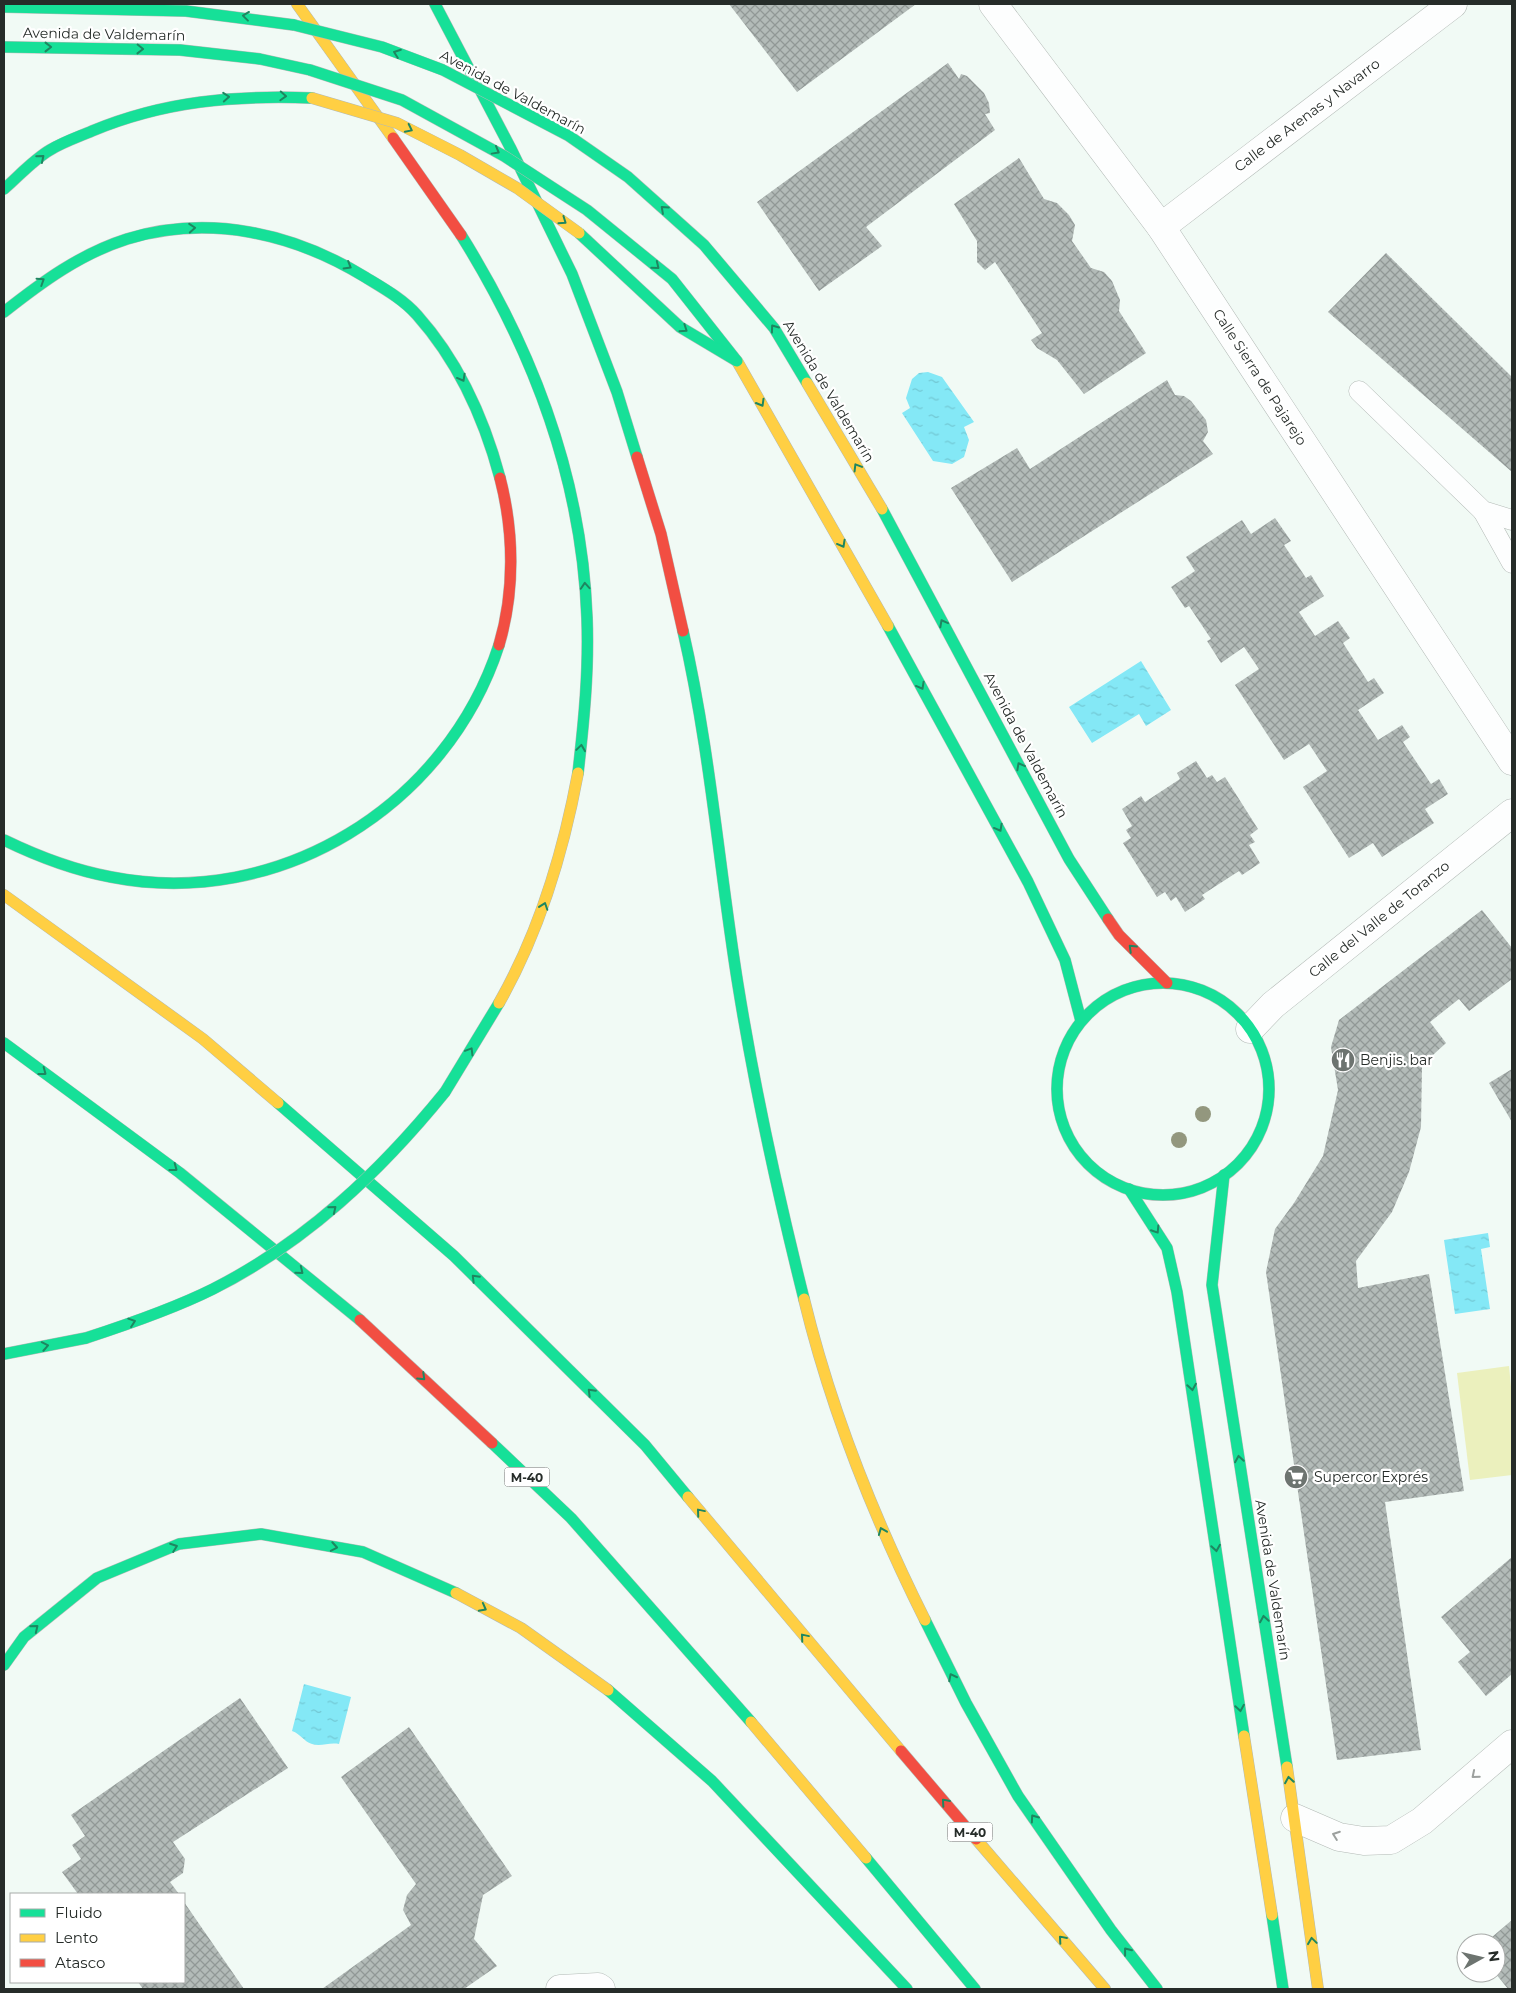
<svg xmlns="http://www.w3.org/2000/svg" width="1516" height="1993" viewBox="0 0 1516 1993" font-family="Montserrat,sans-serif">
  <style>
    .garden { fill: #ebf0bd }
    .water { fill: url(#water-ripples) }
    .building { fill: url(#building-cross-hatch) }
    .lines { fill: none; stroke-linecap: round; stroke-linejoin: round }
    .lane-casing { stroke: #b3bab6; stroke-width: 21 }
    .street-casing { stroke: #b3bab6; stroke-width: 29 }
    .fast-casing { stroke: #b3bab6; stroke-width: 12 }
    .slow-casing { stroke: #b3bab6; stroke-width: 12 }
    .jam-casing { stroke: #b3bab6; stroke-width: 12 }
    .lane { stroke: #fdfefe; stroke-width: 20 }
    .street { stroke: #fdfefe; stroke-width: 28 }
    .fast { stroke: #16e098; stroke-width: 11 }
    .slow { stroke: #ffcf43; stroke-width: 11 }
    .jam { stroke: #f24e42; stroke-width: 11 }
    .fast-bridge-casing { stroke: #b3bab6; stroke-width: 12; stroke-linecap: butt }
    .slow-bridge-casing { stroke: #b3bab6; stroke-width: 12; stroke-linecap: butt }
    .fast-bridge { stroke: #16e098; stroke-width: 11 }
    .slow-bridge { stroke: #ffcf43; stroke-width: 11 }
    .tree { fill: #93977e }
    .oneway { stroke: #1e8660 }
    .oneway2 { stroke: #9ca09e }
    .labels { text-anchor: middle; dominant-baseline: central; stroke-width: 4.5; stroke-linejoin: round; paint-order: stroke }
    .shield { fill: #fff; stroke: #676b69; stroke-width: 1 }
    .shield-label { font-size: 12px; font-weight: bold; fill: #262c29 }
    .street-label { font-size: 14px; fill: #262c29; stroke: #fff }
    .poi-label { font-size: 14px; fill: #262c29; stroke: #fff; text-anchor: start }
  </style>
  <defs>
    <pattern id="water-ripples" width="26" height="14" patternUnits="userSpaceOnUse" patternTransform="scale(1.25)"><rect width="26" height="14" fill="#84e8f6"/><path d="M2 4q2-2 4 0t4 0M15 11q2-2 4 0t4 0" fill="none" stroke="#72c7d3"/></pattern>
    <pattern id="building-cross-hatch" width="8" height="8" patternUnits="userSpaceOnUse" patternTransform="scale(1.25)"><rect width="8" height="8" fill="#b3bbb8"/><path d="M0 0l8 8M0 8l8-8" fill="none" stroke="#919896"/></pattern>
  </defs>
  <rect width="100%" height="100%" fill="#f1faf5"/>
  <path class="garden" d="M1509,1366L1512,1397V1475L1470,1480L1457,1373Z"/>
  <g class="water">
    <path d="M928,372L942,377L974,422L964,427L969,440L964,457L952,464L933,461L902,413L910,408L906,398L912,379L919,373Z"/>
    <path d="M1141,661L1171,710L1146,726L1139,714L1092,743L1069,707Z"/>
    <path d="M1488,1233L1490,1247L1481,1249L1490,1309L1455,1314L1444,1240Z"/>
    <path d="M304,1684L351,1697L339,1744C329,1742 321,1747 312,1744C303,1741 301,1734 292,1731Z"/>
  </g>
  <g class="building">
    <path d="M729,4H916L797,92Z"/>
    <path d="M948,63L959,79L961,74L967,76L984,93L989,103L990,113L985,114L995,130L866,227L882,246L819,291L757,202Z"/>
    <path d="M1019,158L1044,199L1057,203L1069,215L1075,225L1072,241L1091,268L1104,272L1112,281L1120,300L1119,311L1146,353L1084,394L1057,360L1037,348L1031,340L1042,333L995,262L985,270L977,262V241L954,204Z"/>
    <path d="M1386,253L1512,377V472L1328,312Z"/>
    <path d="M1167,380L1175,395L1184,396L1191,401L1206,420L1208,432L1203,441L1213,454L1012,582L951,488L1017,448L1030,469Z"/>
    <path d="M1275,518L1291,541L1284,545L1306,578L1311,575L1324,596L1299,612L1315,636L1338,621L1350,638L1343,643L1368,682L1374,678L1384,693L1358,710L1378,740L1402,725L1410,737L1403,742L1431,784L1439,779L1448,794L1425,809L1434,823L1382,857L1373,843L1349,858L1303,787L1327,771L1309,744L1284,760L1235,685L1259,669L1244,647L1221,663L1207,641L1211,639L1189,606L1185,608L1171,587L1195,571L1186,557L1242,520L1251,534Z"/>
    <path d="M1196,761L1207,778L1212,775L1217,782L1225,777L1258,829L1250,835L1255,842L1249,845L1260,863L1242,875L1239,871L1202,895L1205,899L1185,912L1176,897L1171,901L1165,892L1157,897L1123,843L1131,838L1126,830L1132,826L1122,809L1141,796L1145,802L1180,779L1177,773Z"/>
    <path d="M1482,910L1512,948V979L1469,1011L1459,999L1430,1022L1446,1043L1422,1065L1421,1127L1409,1172L1392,1212L1356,1261L1358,1288L1429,1274L1464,1491L1385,1502L1421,1750L1337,1760L1266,1272L1275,1229L1294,1203L1323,1156L1338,1090L1331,1047L1339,1020Z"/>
    <path d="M1512,1069V1122L1489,1083Z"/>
    <path d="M1512,1557V1674L1486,1696L1458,1662L1470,1652L1441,1617Z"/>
    <path d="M240,1698L288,1768L173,1842L185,1859L183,1873L170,1882L179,1894H78L62,1872L81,1859L72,1845L85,1836L71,1815Z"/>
    <path d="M409,1727L512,1876L483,1895L474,1939L497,1966L464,1989H322L411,1925L403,1910L407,1895L416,1884L341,1777Z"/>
    <path d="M184,1902L244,1989H143L138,1982H184Z"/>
    <path d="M1512,1920V1989H1508L1496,1974V1943H1485Z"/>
  </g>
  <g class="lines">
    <g class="lane-casing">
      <g id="lane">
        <path d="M1359,391L1483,511L1512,520"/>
        <path d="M1483,511L1512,563"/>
      </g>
    </g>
    <g class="street-casing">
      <g id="street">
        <path d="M993,4L1161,227L1512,761"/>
        <path d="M1161,227L1453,4"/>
        <path d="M1250,1029L1273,1005L1512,813"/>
        <path d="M1295,1818L1339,1837L1364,1841L1391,1840L1422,1821L1512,1744"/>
        <path d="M560,1989L598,1987L601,1989"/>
      </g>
    </g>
    <g class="fast-casing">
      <g id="fast">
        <path d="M435,4L510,147L572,274L617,392L637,457"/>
        <path d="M4,7L186,11L294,25"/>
        <path d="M4,47L180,50L260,59L310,70"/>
        <path d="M4,189C19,176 33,160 50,150C63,142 78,137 92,131C164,101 235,95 312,98"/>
        <path d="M461,235C534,352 582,479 587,618C589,670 584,721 578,773"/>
        <path d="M4,312C42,282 80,254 127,239C209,214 293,233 365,277C383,288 403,299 417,315C459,362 484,418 500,478"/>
        <path d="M882,509L1069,859L1108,919"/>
        <path d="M888,626L1028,882L1065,960L1081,1021"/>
        <path d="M683,631C710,748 719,867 738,985C755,1091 778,1195 804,1299"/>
        <path d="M4,840C39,857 73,870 111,877C279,910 447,806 499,645"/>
        <circle cx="1163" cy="1089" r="106"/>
        <path d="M4,1043L180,1173L360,1320"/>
        <path d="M445,1092L499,1003"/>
        <path d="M278,1103L454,1256L645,1445L688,1497"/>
        <path d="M1224,1175L1212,1285L1287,1767"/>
        <path d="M1129,1189L1167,1248L1177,1292L1244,1736"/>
        <path d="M4,1354L86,1338"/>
        <path d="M492,1443L571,1518L751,1722"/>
        <path d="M925,1620L966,1703L1018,1796L1111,1930L1157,1989"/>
        <path d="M4,1665L24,1637L97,1578L179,1544L261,1534L363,1552L456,1593"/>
        <path d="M608,1690L712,1781L907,1989"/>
        <path d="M866,1858L975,1989"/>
        <path d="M1272,1915L1283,1989"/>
      </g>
    </g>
    <g class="slow-casing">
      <g id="slow">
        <path d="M297,4L393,138"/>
        <path d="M737,361L888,626"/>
        <path d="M4,895L203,1039L278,1103"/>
        <path d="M499,1003C540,931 563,854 578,773"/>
        <path d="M804,1299C831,1410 874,1518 925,1620"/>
        <path d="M688,1497L901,1751"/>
        <path d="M456,1593L521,1628L608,1690"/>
        <path d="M751,1722L866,1858"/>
        <path d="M1244,1736L1272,1915"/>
        <path d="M1287,1767L1318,1989"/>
        <path d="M976,1839L1105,1989"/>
      </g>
    </g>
    <g class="jam-casing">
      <g id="jam">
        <path d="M393,138L461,235"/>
        <path d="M637,457L661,534L683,631"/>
        <path d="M499,645C515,591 514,532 500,478"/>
        <path d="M1108,919L1119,935L1167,983"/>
        <path d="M360,1320L492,1443"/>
        <path d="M901,1751L976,1839"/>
      </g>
    </g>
    <use href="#lane" class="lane"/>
    <use href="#street" class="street"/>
    <use href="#fast" class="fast"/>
    <use href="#slow" class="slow"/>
    <use href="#jam" class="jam"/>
    <g class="fast-bridge-casing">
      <g id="fast-bridge">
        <path d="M294,25L382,47L443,70L569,136L628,177L704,245L774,328L807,383"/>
        <path d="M310,70L402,100L504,156L587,210L672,279L736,360"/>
        <path d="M579,233L680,327L737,361"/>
        <path d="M86,1338C129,1324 173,1309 213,1289C306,1242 380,1172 445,1092"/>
      </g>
    </g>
    <g class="slow-bridge-casing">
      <g id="slow-bridge">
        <path d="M312,98L397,123L460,155L517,188L579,233"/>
        <path d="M807,383L882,509"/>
      </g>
    </g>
    <use href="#fast-bridge" class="fast-bridge"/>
    <use href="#slow-bridge" class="slow-bridge"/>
  </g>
  <g class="tree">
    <circle cx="1203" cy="1114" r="8"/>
    <circle cx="1179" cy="1140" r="8"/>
  </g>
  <defs><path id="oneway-chevron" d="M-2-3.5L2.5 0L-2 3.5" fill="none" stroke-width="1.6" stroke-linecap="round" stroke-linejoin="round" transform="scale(1.25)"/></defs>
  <g class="oneway">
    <use href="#oneway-chevron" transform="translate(246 16) rotate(-173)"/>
    <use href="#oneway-chevron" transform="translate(48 47)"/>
    <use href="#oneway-chevron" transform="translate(140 49) rotate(1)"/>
    <use href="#oneway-chevron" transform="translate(397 53) rotate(-160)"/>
    <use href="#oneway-chevron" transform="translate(283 96) rotate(3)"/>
    <use href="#oneway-chevron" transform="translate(226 97) rotate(-4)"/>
    <use href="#oneway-chevron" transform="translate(409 129) rotate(26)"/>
    <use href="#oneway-chevron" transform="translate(496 151) rotate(29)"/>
    <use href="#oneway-chevron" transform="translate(41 158) rotate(-40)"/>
    <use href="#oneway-chevron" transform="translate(664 209) rotate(-138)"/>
    <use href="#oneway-chevron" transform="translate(563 221) rotate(35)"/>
    <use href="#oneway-chevron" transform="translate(192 228) rotate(-4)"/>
    <use href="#oneway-chevron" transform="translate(348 266) rotate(31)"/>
    <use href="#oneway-chevron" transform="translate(656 266) rotate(39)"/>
    <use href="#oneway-chevron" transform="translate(41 281) rotate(-33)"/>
    <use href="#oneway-chevron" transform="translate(774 328) rotate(-126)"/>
    <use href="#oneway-chevron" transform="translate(684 329) rotate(34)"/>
    <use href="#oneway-chevron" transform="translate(462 378) rotate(61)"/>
    <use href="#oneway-chevron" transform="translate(761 403) rotate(60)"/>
    <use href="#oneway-chevron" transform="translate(857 467) rotate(-121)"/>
    <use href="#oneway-chevron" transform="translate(842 544) rotate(61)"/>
    <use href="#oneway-chevron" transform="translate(585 586) rotate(-94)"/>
    <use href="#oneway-chevron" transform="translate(943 623) rotate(-118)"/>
    <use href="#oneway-chevron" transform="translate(921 686) rotate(61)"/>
    <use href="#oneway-chevron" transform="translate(581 748) rotate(-82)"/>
    <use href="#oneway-chevron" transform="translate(1020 766) rotate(-118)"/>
    <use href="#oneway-chevron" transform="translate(999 828) rotate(61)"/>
    <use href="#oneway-chevron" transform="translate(544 906) rotate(-71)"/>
    <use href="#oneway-chevron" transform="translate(1132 948) rotate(-136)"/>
    <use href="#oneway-chevron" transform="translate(470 1051) rotate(-59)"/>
    <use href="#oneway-chevron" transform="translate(43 1072) rotate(37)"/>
    <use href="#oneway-chevron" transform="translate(174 1168) rotate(37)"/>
    <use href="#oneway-chevron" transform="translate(333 1209) rotate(-39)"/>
    <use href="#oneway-chevron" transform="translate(1156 1230) rotate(57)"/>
    <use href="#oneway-chevron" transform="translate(300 1271) rotate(39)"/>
    <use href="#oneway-chevron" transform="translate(475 1278) rotate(-135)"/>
    <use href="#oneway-chevron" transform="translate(132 1322) rotate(-19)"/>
    <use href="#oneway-chevron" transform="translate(45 1346) rotate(-11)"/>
    <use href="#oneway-chevron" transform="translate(422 1377) rotate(44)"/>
    <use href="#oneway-chevron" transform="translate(1192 1387) rotate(81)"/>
    <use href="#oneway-chevron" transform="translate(591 1392) rotate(-135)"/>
    <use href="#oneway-chevron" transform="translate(1239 1459) rotate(-99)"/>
    <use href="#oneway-chevron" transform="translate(700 1512) rotate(-130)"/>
    <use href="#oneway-chevron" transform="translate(882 1531) rotate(-112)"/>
    <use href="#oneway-chevron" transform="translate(174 1547) rotate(-20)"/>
    <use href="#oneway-chevron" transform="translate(334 1547) rotate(10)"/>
    <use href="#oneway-chevron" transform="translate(1216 1548) rotate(81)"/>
    <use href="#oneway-chevron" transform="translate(483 1608) rotate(28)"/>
    <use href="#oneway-chevron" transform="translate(1264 1619) rotate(-99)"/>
    <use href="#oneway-chevron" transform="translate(35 1628) rotate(-39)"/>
    <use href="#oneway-chevron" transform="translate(804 1637) rotate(-130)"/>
    <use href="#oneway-chevron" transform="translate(952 1677) rotate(-117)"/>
    <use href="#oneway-chevron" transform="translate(1240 1708) rotate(81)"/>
    <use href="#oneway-chevron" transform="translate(1289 1780) rotate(-99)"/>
    <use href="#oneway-chevron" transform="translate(945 1802) rotate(-131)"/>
    <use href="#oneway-chevron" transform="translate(1034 1818) rotate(-125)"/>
    <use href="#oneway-chevron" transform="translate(1062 1939) rotate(-131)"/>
    <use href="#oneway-chevron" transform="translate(1312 1941) rotate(-98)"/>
    <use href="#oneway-chevron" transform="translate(1127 1951) rotate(-128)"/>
  </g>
  <g class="oneway2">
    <use href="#oneway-chevron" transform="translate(1475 1775) rotate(140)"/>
    <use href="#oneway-chevron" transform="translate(1336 1835) rotate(-160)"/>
  </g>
  <defs>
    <g id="restaurant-disc" transform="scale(1.25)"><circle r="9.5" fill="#6d7470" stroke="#fff"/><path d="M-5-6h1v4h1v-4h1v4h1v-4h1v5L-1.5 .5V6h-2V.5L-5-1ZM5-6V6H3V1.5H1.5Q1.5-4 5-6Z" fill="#fff"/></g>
    <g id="supermarket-disc" transform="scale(1.25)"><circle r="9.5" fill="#6d7470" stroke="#fff"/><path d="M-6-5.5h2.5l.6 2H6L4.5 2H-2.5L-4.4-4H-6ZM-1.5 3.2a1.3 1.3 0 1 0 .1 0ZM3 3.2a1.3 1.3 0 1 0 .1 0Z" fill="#fff"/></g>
  </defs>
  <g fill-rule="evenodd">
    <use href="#restaurant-disc" x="1343" y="1060"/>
    <use href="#supermarket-disc" x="1296" y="1477"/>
  </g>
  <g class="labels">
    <g class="shield">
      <rect x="504.5" y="1467.5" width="45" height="19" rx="4"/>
      <rect x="947.5" y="1822.5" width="45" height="19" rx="4"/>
    </g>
    <g class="shield-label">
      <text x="527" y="1477">M-40</text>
      <text x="970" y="1832">M-40</text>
    </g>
    <g class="street-label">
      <text transform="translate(104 34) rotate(1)">Avenida de Valdemarín</text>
      <text transform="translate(513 92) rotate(28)">Avenida de Valdemarín</text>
      <text transform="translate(1307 115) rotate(-37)">Calle de Arenas y Navarro</text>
      <text transform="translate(1260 377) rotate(57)">Calle Sierra de Pajarejo</text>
      <text transform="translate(829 391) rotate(59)">Avenida de Valdemarín</text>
      <text transform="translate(1026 745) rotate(62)">Avenida de Valdemarín</text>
      <text transform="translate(1379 919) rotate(-39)">Calle del Valle de Toranzo</text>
      <text transform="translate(1273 1580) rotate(81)">Avenida de Valdemarín</text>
    </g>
    <g class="poi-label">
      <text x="1360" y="1060">Benjis. bar</text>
      <text x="1314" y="1477">Supercor Exprés</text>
    </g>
  </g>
  <rect width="1516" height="1993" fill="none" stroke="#262c29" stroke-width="10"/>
  <rect x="10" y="1893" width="175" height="90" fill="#ffffff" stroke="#a8aba9"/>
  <rect x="20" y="1909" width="25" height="8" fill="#16e098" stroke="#a8aba9"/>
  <text x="55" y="1918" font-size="15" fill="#262c29">Fluido</text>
  <rect x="20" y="1934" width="25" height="8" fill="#ffcf43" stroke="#a8aba9"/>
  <text x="55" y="1943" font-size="15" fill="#262c29">Lento</text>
  <rect x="20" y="1959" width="25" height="8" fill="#f24e42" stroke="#a8aba9"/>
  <text x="55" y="1968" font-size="15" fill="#262c29">Atasco</text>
  <g transform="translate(1481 1958) rotate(82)"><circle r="24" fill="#ffffff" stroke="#a8aba9"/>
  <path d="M0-4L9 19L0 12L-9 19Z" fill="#6d7470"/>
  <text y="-8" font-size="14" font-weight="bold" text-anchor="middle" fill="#262c29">N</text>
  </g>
</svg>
